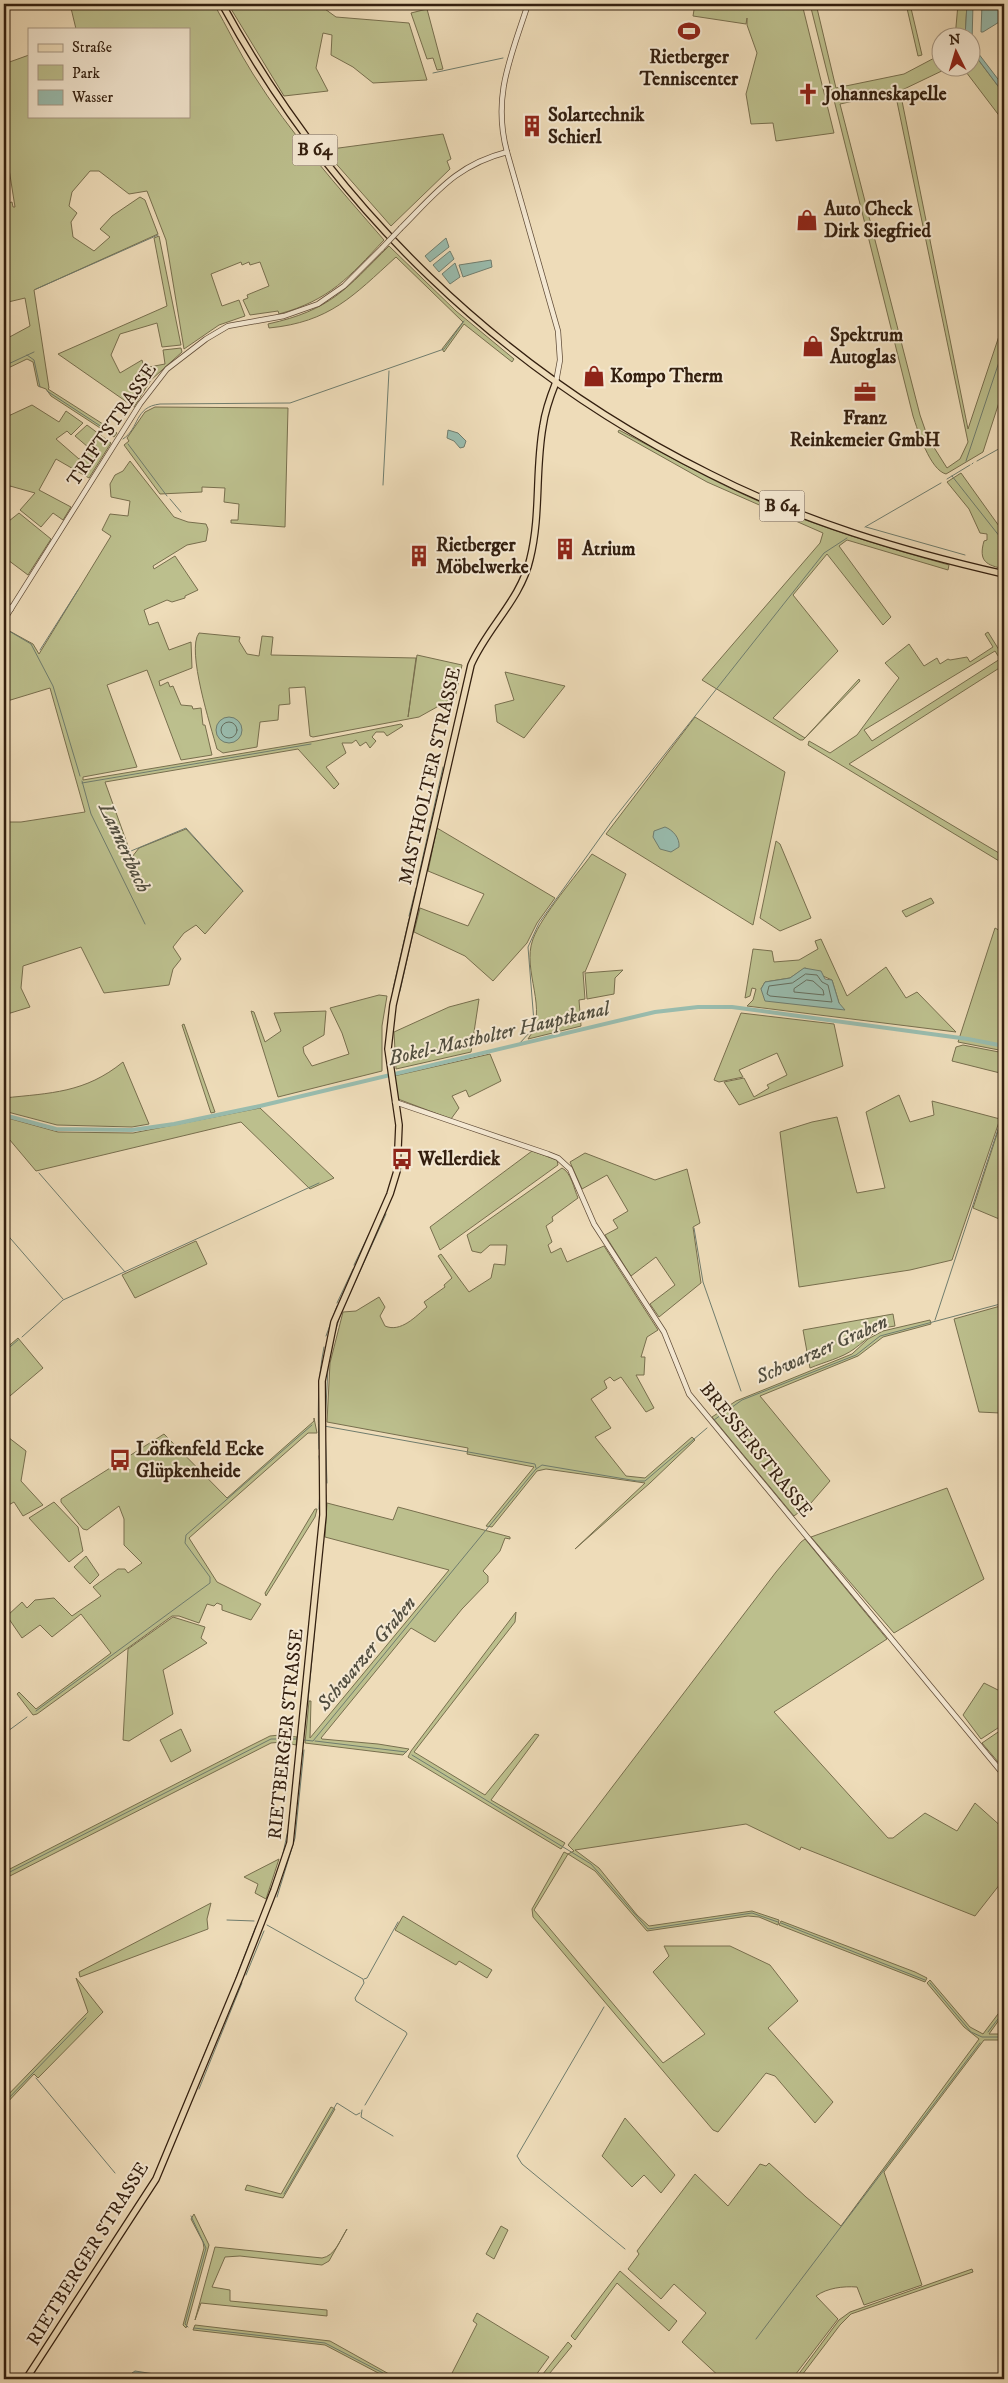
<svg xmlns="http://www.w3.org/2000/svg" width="1008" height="2383" viewBox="0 0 1008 2383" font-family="'IM FELL DW Pica',serif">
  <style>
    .green { fill: #bcbf8d; stroke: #786f4e; fill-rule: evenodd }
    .water { fill: #99bcae; stroke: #707d6e }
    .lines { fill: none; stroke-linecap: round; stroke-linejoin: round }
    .shore { stroke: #666e5e; stroke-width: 1 }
    .stream { stroke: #707d6e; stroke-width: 1 }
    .canal { stroke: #99bcae; stroke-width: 4 }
    .minor-casing { stroke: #624e3a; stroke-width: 6 }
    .major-casing { stroke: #331f0f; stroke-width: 8 }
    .minor { stroke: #f4e8d2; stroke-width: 4.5 }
    .major { stroke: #eedcb9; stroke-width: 5.5 }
    .minor-bridge-casing { stroke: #624e3a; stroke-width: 6; stroke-linecap: butt }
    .minor-bridge { stroke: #f4e8d2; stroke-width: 4.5 }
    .labels { text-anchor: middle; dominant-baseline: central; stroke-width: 4; stroke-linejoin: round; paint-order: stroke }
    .shield { fill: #f4e8d2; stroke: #6d5b4a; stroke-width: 1 }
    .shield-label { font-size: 18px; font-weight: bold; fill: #331f0f }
    .poi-label { font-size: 19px; font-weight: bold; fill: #331f0f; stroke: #f4e8d2; text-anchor: start }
    .street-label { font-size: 19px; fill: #331f0f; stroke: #f4e8d2 }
    .water-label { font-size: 20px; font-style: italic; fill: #524e3f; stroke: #f4e8d2 }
  </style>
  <rect width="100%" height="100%" fill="#eedcb9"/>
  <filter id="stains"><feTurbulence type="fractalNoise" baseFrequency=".004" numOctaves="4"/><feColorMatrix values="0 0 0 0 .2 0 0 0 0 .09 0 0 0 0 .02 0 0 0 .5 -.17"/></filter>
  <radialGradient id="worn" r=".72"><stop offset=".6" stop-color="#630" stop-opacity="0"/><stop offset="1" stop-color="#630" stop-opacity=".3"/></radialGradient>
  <g class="green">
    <path d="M70,4H214C227,27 239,52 253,74C290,133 338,187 384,240C349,277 330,300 279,314L278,311L250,315L243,300L248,298L247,295L269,286L260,262L250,265L249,262L242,265L241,262L211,274L222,306L239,300L245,316L219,325L184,349L166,240L147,191L129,194L99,171H90L72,192L69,206L77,213L71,222L73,237L94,251L110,237L100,229L112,216L140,197L145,200L158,234L34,290L49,388L48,389L117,433L114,437L51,396L46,389L38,386L33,362L27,359L4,370V340L30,326L25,298L4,303V204L12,202L13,207H15L4,137V64L29,55V116H189V29H76Z"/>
    <path d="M228,4H318L336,17L409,23L427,80L373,83L353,67L331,55L332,35L323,33L316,68L328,91L284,96Z"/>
    <path d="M695,4H802L834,133L776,141L773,123L751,124L746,94L757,53L747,25V18L746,24L693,16Z"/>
    <path d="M810,4H816L836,88L904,74L940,55V68H948L900,91L968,429L1004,321V387L983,452L946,474C930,470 918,431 913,416ZM895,92L968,442L960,459L947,468L928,438L920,415L840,104Z"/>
    <path d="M906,4H910L922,55L918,56Z"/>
    <path d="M958,4H967L965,37L955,38Z"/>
    <path d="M427,9L443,69L437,70L433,58L427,59L411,13Z"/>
    <path d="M971,50L1004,94V122L963,68H970Z"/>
    <path d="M443,134L451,159L447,161L450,169L391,226L324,150Z"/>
    <path d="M159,236L181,345L162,347L157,323L120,334L111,355L120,373L142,360L144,368L165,364L163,350L181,348L182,352L151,380L134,407L58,354L167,306L154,238Z"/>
    <path d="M389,246L456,311L514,359L512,362L464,324L444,352L442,349L463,322L396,257C353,296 330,322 269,328L268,324C331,310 346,289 389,246Z"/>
    <path d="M32,405L59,422L66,411L83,423L71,435L67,431L56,439L79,459L88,447L75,436L87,425L111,443L89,478L56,459L39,490L71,507L63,520L53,513L41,527L20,510L35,493L10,486L9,490L4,491V418Z"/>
    <path d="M155,407L288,408L285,527L231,523V520H238L239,504L224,502L225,488L202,487V492L160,494L124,445L129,441L127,438L145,412Z"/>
    <path d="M619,430C665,454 710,480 758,501C820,528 885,547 949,565L948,570L847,540L839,546L891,617L883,625L827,554L793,595L838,651L773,718L805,738L859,679L860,681L803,740H800L702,680L820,543L823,533L707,482L618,432Z"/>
    <path d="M130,461L174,517L188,522L206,524L208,529L206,541L187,545L153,566L154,569L175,556L198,590L185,596V598L172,602L167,600L144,610L149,625L158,622L169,650L191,642L192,668L159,681L160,686L168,682L170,687L173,686L181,705L192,706L193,709L201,708L203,725H205L212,755L181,760L147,670L107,685L137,767L83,777V780L316,741L401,724L403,726L387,736L384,732H376L372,737L376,741L370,748L366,742L360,746L356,740L352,743H342L346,753L326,767L339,784L334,789L298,749L105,782L132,857L139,848L186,829L243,891L205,934L196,925L184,933L173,947L181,959L173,969L169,985L104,993L81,947L23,966L21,988L30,1007L4,1015V822H21L85,812L50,688L4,702V628L33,644L39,654L111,536L102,530L110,514L128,516L130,501L111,497L110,484L115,475L123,471Z"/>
    <path d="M961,473L1004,533V569C987,565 978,562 984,541L987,540V534L980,533L969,509L947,482Z"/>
    <path d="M19,513L51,539L28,575L4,557V516L9,521Z"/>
    <path d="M988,632L1004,658V665L849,764L1004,856V864L808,745L809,741L830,753L857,735L899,678L885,663L909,644L924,666L937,658L940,664L948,659L950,660L967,657L970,662L993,647L985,634ZM995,651L1000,659L872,741L864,730Z"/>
    <path d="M199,633L240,637L239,641L247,654L259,656L262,636L273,637L271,655L416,658L408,717L417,655L462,665L456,694H453V698L419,717L313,737L310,736L305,687L289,688L290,704L279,705L278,720L260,722L257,747L223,753L217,749C211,727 186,650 199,633Z"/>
    <path d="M505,672L565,686L524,738L497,722L495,705L514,700Z"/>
    <path d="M695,717L785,772L753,925L606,834Z"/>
    <path d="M437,828L555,898L537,923L527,943L493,981L465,956L414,932L420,908L468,926L484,894L428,871Z"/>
    <path d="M776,841L780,844L811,918L780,931L760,918Z"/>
    <path d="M592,854L626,874L585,972H583L585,999L579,1000L581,1026L528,1039C550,1010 521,971 533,939C542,915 576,876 592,854Z"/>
    <path d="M931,898L934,903L906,917L902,911Z"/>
    <path d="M995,928L1004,933V939H1002L1000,944L1004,956V1051L958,1042Z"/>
    <path d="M821,939L847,996L886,967L906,998L917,992L956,1032L747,1006L753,1000L756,989L752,988L750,996L745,998L753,949L772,951L774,962L799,960L818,949L815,941ZM805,968L832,980L839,1003L761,989L765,982L790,978Z"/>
    <path d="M623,970L615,978L614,994L587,999L585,973Z"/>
    <path d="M379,995L387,996L382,1026V1071L278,1097L251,1011L254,1012L265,1042L281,1031L274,1013L326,1011L324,1035L303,1047L304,1053L312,1066L349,1054L342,1033L330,1008Z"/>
    <path d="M479,999L471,1052L396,1069L394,1032L449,1007Z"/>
    <path d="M741,1013L834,1024L843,1066L739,1105L724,1082L744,1078L754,1097L769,1088L767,1085L787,1075L777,1053L739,1070L743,1077L719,1082L714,1080Z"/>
    <path d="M184,1024L215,1112L211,1113L182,1025Z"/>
    <path d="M963,1045L1004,1053V1074L952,1061L956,1047Z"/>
    <path d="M490,1054L501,1081L469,1097L466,1090L452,1096L459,1108L451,1119L398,1099L394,1076Z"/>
    <path d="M123,1062L149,1124L132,1127L57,1125L4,1111V1098C51,1093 85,1093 123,1062Z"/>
    <path d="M899,1095L910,1122L934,1115L932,1101L1000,1119L952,1260L910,1270L799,1287L780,1132L812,1122L837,1117L857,1193L885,1188L866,1112Z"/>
    <path d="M260,1108L334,1178L310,1189L241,1122L36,1171L4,1133V1117L58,1132L133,1133Z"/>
    <path d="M998,1131L1004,1133V1221L973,1208Z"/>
    <path d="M532,1151L557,1160L558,1165L440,1250L430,1227Z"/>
    <path d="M585,1153L655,1180L687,1169L700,1223L693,1227L701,1283L659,1317L650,1304L675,1285L656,1257L631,1276L605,1235L618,1228L613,1220L628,1211L607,1175L582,1189L570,1162Z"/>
    <path d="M562,1168C571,1172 574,1189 578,1198L552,1217L553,1221L546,1226L552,1242L548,1245L551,1253L561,1248L567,1262L604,1246L658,1330L647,1337L641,1357H645L644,1375H636L654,1408L646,1412L621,1377L614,1381L610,1377L604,1381L607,1388L591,1399L611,1428L595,1437L626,1476L645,1478L692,1437L695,1440L650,1483L575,1549L645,1483L546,1469L537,1471L492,1527L486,1526L534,1467L467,1454L468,1448L327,1422L330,1363L343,1312L356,1311L379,1297L385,1307L380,1316L385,1326C401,1333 416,1316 427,1307L424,1302L445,1287L444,1285L452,1278L438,1256L441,1254L469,1292L491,1278L494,1264L505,1265L507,1245H490L481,1253L472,1251L467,1235Z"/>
    <path d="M196,1241L207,1264L135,1298L122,1275Z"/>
    <path d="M1004,1305V1428L1000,1413L979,1412L954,1319Z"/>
    <path d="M893,1314L895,1326C876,1328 869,1338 854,1349C842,1358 824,1362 810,1368L803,1330Z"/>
    <path d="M930,1320L931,1324L883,1337L858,1356L760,1396L830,1481L811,1503L794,1516L712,1417L736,1401L852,1354L868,1339L883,1331Z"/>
    <path d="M18,1338L43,1368L4,1401V1350Z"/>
    <path d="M314,1418L317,1433H308L189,1538L217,1582L261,1604L251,1620L222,1610V1605L217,1603L214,1606L207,1604L199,1623L179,1616H172L37,1714L33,1715L17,1694L19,1692L36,1709L111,1653L81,1614L52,1637L40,1625L22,1638L7,1616L22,1602L27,1608L35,1600L54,1598L72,1616L101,1596L93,1587L118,1569H125L128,1573L142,1563L124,1545V1519L119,1506L87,1530L83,1529L61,1502V1499L164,1434L227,1498L314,1421Z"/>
    <path d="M4,1434L26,1451L21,1481L43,1505L23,1516L14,1502L5,1507L6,1509L4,1511Z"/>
    <path d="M947,1488L984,1579L894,1633L811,1537Z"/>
    <path d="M54,1502L78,1527L83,1551L69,1562L29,1518Z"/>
    <path d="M327,1503L393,1520L398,1507L510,1537V1539L505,1538L500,1551L483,1571L488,1576V1582L462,1609L435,1642L411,1628L321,1738L322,1739L378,1744L409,1749L403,1755L305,1743L309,1701H311L310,1738L449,1570L325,1537Z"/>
    <path d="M315,1509H317L315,1517L266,1596L265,1593Z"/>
    <path d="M805,1539L887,1639L774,1712L888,1838H893L925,1813L957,1831L975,1803L1004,1829V1879L975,1916L801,1847L800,1850L746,1824L575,1850L599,1868L637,1915L649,1926L752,1911L779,1920L778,1925L759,1917L748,1916L647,1931L595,1871L568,1854L534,1910L663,2063L705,2034L653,1972L669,1956L664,1946H730L770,1965L798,2001L768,2028L833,2102L815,2123L775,2076L766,2073L718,2132L713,2130L533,1917L532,1909L564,1852L568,1854L574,1851L568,1845L776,1572L801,1542Z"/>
    <path d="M86,1556L99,1575L90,1584L74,1567Z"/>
    <path d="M516,1612L515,1622L414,1752L485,1795L535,1734L539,1735L491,1800L565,1843L561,1849L408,1757L411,1751Z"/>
    <path d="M173,1617L205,1627L201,1638L207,1643L163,1670L173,1714L129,1741L123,1740L128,1649Z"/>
    <path d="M984,1683L1004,1693V1724L981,1739L963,1715Z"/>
    <path d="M1004,1728V1769L982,1743Z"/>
    <path d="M181,1729L191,1751L171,1762L160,1740Z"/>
    <path d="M280,1735L297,1737L296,1745L282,1742L271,1743L4,1879V1872L246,1748L270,1736Z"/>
    <path d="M279,1859L266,1899L255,1893L258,1884L244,1877Z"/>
    <path d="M211,1903L207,1919L208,1929L80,1977L79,1972Z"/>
    <path d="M403,1916L492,1970L487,1978L459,1961L456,1965L395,1930Z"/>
    <path d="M781,1921L915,1972L927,1978L925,1982L779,1925Z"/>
    <path d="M76,1978L103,2012L38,2078L34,2074L4,2106V2099L88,2012Z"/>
    <path d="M930,1980L970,2027L983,2034L1004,2006V2013L989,2034H1004V2040H984L884,2172L922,2285L864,2305L857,2287C843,2286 827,2288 816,2296L838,2319L792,2379H722L682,2342L706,2313L674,2284L661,2299L628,2269L639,2254L637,2251L695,2174L728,2206L760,2164L766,2166L769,2163L806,2197L841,2226L979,2039L964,2027L927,1983Z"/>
    <path d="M331,2107L335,2109L283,2198L245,2190L247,2185L281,2194Z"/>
    <path d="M625,2118L675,2175L661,2193L644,2175L632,2187L602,2156Z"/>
    <path d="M194,2214L209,2245L186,2328L183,2325L204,2248L203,2242L191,2219Z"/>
    <path d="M501,2226L508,2230L494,2259L486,2254Z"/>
    <path d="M347,2229L329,2261L322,2265L240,2256L225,2257L212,2287L230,2290V2301L327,2310V2316L201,2303L195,2320L215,2247L322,2258C335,2256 340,2240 347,2229Z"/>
    <path d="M972,2269L973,2272L851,2314L840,2325L799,2379H795L839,2320L850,2312Z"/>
    <path d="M620,2271L677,2321L669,2331L617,2283L575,2340L571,2336Z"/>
    <path d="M477,2313L549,2357L533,2379H518L510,2374L506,2379H449L477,2324L473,2321Z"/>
    <path d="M195,2325L330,2341L389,2374L387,2379H381L382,2375L325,2345L193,2330Z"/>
    <path d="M568,2342L572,2346L545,2379H539Z"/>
  </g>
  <g class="water">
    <path d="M967,4H973L972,42L975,49L1004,87V94L971,50L970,38L965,37Z"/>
    <path d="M982,4H1004V19L983,32H981Z"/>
    <path d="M446,238L449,247L430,262L425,256Z"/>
    <path d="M450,251L454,259L439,272L433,265Z"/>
    <path d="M491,260L492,267L463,277L459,265Z"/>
    <path d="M455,263L460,277L450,284L442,274Z"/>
    <path d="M448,430L458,433L466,441L464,447L460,448L454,441L447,438Z"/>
    <circle cx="229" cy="730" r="13"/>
    <path d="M665,827C673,830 680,838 679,847L671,852L660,849L653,837L654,831Z"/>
    <path d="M804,968L821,971L825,979L832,980L839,1003L845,1010L765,1001L761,989L765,982L790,978Z"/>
    <path d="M135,2371L161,2375L166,2379H132V2373Z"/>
  </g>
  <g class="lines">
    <g class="shore">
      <circle cx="229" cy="730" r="8"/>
      <path d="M806,974L817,975L822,982L828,985L832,1002L770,996L767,994L769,986L792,983Z"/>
      <path d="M807,980L813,981L823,990L824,995L794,992V989Z"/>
    </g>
    <g class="stream">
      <path d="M433,73L503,58"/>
      <path d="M36,289L158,235"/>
      <path d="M27,355L34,360L40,387"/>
      <path d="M4,366L34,352"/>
      <path d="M47,391L114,435"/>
      <path d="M123,439C140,428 134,407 160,404L290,403L444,349L464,321"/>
      <path d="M128,444L167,496"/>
      <path d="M966,461L1004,347"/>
      <path d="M977,461L1004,446"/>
      <path d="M972,464L973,463"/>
      <path d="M952,476L1004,542"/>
      <path d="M947,479L970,465"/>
      <path d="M383,485L389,371"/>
      <path d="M170,499L181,512"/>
      <path d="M865,527L941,483"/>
      <path d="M866,527L965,555"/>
      <path d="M4,628L31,644L53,686L80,776"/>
      <path d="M40,650L78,590"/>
      <path d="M82,781L91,814L145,924"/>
      <path d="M82,783L311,744"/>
      <path d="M131,851L186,828L243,891"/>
      <path d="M417,883L443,767"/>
      <path d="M409,916L416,888"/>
      <path d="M393,989L409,919"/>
      <path d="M400,991L435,835"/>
      <path d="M519,1044L531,1031L534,1022L528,947L539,923L612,821L824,553L847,538"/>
      <path d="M39,1173L125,1272"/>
      <path d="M694,1228L703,1282L741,1391"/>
      <path d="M371,1230L375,1222"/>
      <path d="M4,1231L63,1299"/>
      <path d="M354,1265L369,1234"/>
      <path d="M346,1302L386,1214"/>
      <path d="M337,1303L353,1269"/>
      <path d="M935,1320L1001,1120"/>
      <path d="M326,1336L337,1306"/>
      <path d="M334,1336L341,1312"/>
      <path d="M22,1337L63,1300L319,1183"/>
      <path d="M4,1352L18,1340"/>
      <path d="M714,1420L742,1400L856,1355L880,1336L1004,1303"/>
      <path d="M324,1426L535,1464L536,1468"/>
      <path d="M319,1449C318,1414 317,1382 324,1347"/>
      <path d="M319,1456L320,1466"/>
      <path d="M327,1483L325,1426L328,1367"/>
      <path d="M320,1484V1470"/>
      <path d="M319,1509L320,1488"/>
      <path d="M326,1511V1495"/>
      <path d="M303,1684L311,1605"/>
      <path d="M308,1701L325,1520"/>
      <path d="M36,1711L210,1583V1577L185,1543L186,1535L312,1425"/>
      <path d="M300,1719L302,1692"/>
      <path d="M4,1734L27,1717"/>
      <path d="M304,1740L313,1741L536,1469L542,1465L637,1481H645L707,1428"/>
      <path d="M315,1741L406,1752"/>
      <path d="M412,1755L591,1864L648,1929L752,1913L778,1922"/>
      <path d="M282,1858L288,1830"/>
      <path d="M4,1875L271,1739H297"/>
      <path d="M277,1897L295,1838L304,1750"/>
      <path d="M227,1920L254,1921"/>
      <path d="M781,1923L925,1980"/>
      <path d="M267,1925L363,1979L364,1983L355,1998L356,2001L406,2032L407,2034L365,2105"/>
      <path d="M246,1975L264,1931"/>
      <path d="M236,1978L256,1926"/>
      <path d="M364,1979L367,1978L398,1922"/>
      <path d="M930,1983L971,2032L982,2037H1004"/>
      <path d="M604,2007L517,2156L522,2164L625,2249"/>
      <path d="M988,2032L1004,2011"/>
      <path d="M36,2078L115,2173"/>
      <path d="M199,2089L242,1983"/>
      <path d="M4,2103L86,2018"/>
      <path d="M362,2110L361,2117L393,2136"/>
      <path d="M160,2162L216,2026"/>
      <path d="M284,2194L337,2103L356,2115L360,2113"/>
      <path d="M188,2327L185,2324L206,2248L191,2216"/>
      <path d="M194,2328L325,2343L383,2373V2379"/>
      <path d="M756,2339L980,2043"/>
    </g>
    <path class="canal" d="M4,1115L56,1129L132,1130L174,1124L260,1106L655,1012L698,1007H732L968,1039L1004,1046"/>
    <g class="minor-casing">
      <g id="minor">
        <path d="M528,4C511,57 492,96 507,152L558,331L560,360L556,382"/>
        <path d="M401,228C436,193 456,165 507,152"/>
        <path d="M4,601L11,609"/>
        <path d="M4,620L140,404L167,369L206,339L228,326L284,316L318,304L344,286L382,248"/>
        <path d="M395,1102L548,1154L558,1158L570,1169L594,1224L664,1332L689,1394L1004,1775"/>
      </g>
    </g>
    <g class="major-casing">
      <g id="major">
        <path d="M222,4C333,208 502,371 710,474C802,521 903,551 1004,574"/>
        <path d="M26,2379L156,2179L240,1977L274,1890L290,1843L323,1515L322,1381L334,1322L390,1194L397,1171L399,1125L388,1049L393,1005L471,665C487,628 521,599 530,559C541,515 535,470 543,426C545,411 550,397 556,382"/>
      </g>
    </g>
    <use href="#minor" class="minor"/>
    <use href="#major" class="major"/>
    <g class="minor-bridge-casing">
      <path id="minor-bridge" d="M382,248L401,228"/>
    </g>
    <use href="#minor-bridge" class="minor-bridge"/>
  </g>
  <defs>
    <g id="stadium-bare" transform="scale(1.725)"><path d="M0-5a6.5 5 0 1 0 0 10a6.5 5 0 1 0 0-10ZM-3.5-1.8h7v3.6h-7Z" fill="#8f2418" stroke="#f4e8d2" stroke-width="2.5" paint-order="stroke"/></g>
    <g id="church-bare" transform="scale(1.725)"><path d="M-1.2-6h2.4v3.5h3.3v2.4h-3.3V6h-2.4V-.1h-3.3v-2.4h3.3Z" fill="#8f2418" stroke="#f4e8d2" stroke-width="2.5" paint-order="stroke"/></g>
    <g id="building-bare" transform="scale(1.725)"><path d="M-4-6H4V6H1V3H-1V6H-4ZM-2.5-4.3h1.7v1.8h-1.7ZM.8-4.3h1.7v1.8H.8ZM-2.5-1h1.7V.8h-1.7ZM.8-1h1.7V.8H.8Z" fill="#8f2418" stroke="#f4e8d2" stroke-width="2.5" paint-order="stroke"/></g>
    <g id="shop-bare" transform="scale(1.725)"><path d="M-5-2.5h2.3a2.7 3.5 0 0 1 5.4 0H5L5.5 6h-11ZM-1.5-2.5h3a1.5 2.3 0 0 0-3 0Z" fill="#8f2418" stroke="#f4e8d2" stroke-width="2.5" paint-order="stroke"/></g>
    <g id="office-bare" transform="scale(1.725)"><path d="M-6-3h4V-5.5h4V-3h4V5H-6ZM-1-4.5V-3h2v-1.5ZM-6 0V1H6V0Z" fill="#8f2418" stroke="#f4e8d2" stroke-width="2.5" paint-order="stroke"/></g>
    <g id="bus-bare" transform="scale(1.725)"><path d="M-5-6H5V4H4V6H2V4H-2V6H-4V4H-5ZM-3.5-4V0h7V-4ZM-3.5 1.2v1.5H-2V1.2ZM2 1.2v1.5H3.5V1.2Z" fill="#8f2418" stroke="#f4e8d2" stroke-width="2.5" paint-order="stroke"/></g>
  </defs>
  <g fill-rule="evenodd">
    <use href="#stadium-bare" x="689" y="31"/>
    <use href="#church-bare" x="808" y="94"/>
    <use href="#building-bare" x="532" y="126"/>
    <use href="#shop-bare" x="807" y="220"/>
    <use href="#shop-bare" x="813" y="346"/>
    <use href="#shop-bare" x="594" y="376"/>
    <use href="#office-bare" x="865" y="392"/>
    <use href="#building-bare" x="565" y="549"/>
    <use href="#building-bare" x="419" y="556"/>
    <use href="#bus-bare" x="402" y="1159"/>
    <use href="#bus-bare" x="120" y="1460"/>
  </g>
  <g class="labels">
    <g class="shield">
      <rect x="292.5" y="134.5" width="45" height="31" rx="4"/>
      <rect x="759.5" y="490.5" width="45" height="31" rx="4"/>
    </g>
    <g class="shield-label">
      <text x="315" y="150">B 64</text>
      <text x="782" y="506">B 64</text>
    </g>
    <g class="poi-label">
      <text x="689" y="57" text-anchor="middle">Rietberger<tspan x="689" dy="22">Tenniscenter</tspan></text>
      <text x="824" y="94">Johanneskapelle</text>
      <text x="548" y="115">Solartechnik<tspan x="548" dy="22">Schierl</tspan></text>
      <text x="824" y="209">Auto Check<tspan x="824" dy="22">Dirk Siegfried</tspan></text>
      <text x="830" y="335">Spektrum<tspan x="830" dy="22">Autoglas</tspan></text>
      <text x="610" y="376">Kompo Therm</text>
      <text x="865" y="418" text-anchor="middle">Franz<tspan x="865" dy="22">Reinkemeier GmbH</tspan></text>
      <text x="436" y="545">Rietberger<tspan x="436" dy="22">Möbelwerke</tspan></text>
      <text x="582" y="549">Atrium</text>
      <text x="418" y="1159">Wellerdiek</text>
      <text x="136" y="1449">Löfkenfeld Ecke<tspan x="136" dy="22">Glüpkenheide</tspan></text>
    </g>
    <g class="street-label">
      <text transform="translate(112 425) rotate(-56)">TRIFTSTRASSE</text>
      <text transform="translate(430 776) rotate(-77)">MASTHOLTER STRASSE</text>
      <text transform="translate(756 1450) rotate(51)">BRESSERSTRASSE</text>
      <text transform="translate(286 1734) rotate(-84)">RIETBERGER STRASSE</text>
      <text transform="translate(88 2254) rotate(-58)">RIETBERGER STRASSE</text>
    </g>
    <g class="water-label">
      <text transform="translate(124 848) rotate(65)">Lannertbach</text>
      <text transform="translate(499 1034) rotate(-13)">Bokel-Mastholter Hauptkanal</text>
      <text transform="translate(822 1350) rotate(-24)">Schwarzer Graben</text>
      <text transform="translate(367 1654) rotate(-50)">Schwarzer Graben</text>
    </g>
  </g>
  <rect width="1008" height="2383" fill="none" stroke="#eedcb9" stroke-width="20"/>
  <rect x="5" y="5" width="998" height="2373" fill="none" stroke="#331f0f" stroke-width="2.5"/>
  <rect x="10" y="10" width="988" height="2363" fill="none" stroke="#331f0f"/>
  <rect x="28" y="28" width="162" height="90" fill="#f4e8d2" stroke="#a79884"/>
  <rect x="38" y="44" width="25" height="8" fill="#eedcb9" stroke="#a79884"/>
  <text x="72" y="52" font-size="15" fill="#331f0f">Straße</text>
  <rect x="38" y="65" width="25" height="15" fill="#bcbf8d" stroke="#a79884"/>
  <text x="72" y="78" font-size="15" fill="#331f0f">Park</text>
  <rect x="38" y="90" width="25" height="15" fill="#99bcae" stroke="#a79884"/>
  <text x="72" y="102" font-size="15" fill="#331f0f">Wasser</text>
  <g transform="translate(956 52) rotate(355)"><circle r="24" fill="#f4e8d2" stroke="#a79884"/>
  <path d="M0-4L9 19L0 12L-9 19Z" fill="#8f2418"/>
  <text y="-8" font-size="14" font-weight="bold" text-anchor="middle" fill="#331f0f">N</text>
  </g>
  <rect width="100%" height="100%" filter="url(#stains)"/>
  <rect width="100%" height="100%" fill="url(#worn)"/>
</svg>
